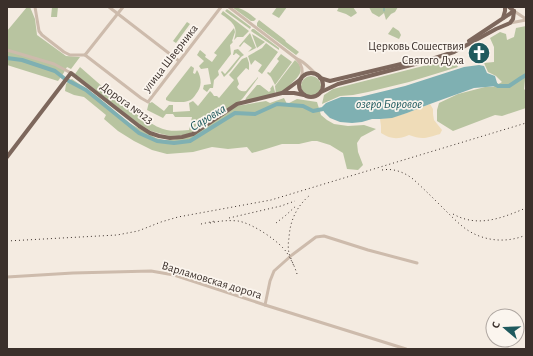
<svg xmlns="http://www.w3.org/2000/svg" width="533" height="356" viewBox="0 0 533 356" font-family="'Alegreya Sans',sans-serif">
  <style>
    .green { fill: #b8c4a0 }
    .sand { fill: #efdcb8 }
    .water { fill: #7fb0b2 }
    .lines { fill: none; stroke-linecap: round; stroke-linejoin: round }
    .stream { stroke: #7fb0b2; stroke-width: 1 }
    .river { stroke: #7fb0b2; stroke-width: 4 }
    .minor { stroke: #cdbbac; stroke-width: 3 }
    .major { stroke: #7d675c; stroke-width: 4 }
    .rail { stroke: #3b302b; stroke-width: 1; stroke-dasharray: 1 3; stroke-linecap: butt }
    .labels { text-anchor: middle; dominant-baseline: central; stroke-width: 3.5; stroke-linejoin: round; paint-order: stroke }
    .poi-label { font-size: 12px; fill: #3b302b; stroke: #fbf5ee; text-anchor: end }
    .street-label { font-size: 12px; fill: #3b302b; stroke: #fbf5ee }
    .water-label { font-size: 13px; font-style: italic; fill: #1f5a5e; stroke: #fbf5ee }
  </style>
  <rect width="100%" height="100%" fill="#f4ebe1"/>
  <g class="green">
    <path d="M27,7H30L35,19L37,35L66,56L80,57L71,69L67,67L63,74L58,81L7,65V31Z"/>
    <path d="M52,7H58L57,17H51Z"/>
    <path d="M232,7C241,7 249,13 256,19L254,21H251Z"/>
    <path d="M277,7H287L279,18L272,14Z"/>
    <path d="M339,7H353L357,13L351,17L346,14L337,11Z"/>
    <path d="M369,7H398L395,12L391,14L386,20L384,13L379,17L372,13Z"/>
    <path d="M227,9L251,27L250,29L225,11Z"/>
    <path d="M223,11L249,31L243,37H237L234,40C239,26 232,22 221,14Z"/>
    <path d="M259,20L285,40L286,42L299,52L296,55L257,26V23Z"/>
    <path d="M187,22L190,24L176,43L173,41Z"/>
    <path d="M526,26V79L525,80L524,89L526,91V108L502,116L495,115L453,131L437,121V110L439,103L458,94L485,87H493L502,82L496,76L488,72L484,63L494,62V47L490,38L500,32L506,34L507,40L514,37L516,28Z"/>
    <path d="M393,27L399,31L401,35L399,39L388,34Z"/>
    <path d="M234,28L235,32L232,41L233,42L230,45L231,54L218,71L219,75L214,80L213,88H210L207,92L203,89L204,85L211,84L208,68L201,69L199,66L204,61L197,55L200,50L206,55L205,57L212,62L217,55L214,53Z"/>
    <path d="M252,29H254L279,48V50L251,31Z"/>
    <path d="M250,33L256,48L248,52L252,48L244,42L240,47L239,46Z"/>
    <path d="M252,34L265,42L257,48Z"/>
    <path d="M266,43L278,52L262,74L258,71L262,65L255,60L251,65L248,56L262,48Z"/>
    <path d="M238,49L244,55L241,57L231,70L224,77L221,72L222,71L225,74L240,56L236,53L234,55H233L234,50Z"/>
    <path d="M281,54L292,62L275,85L271,77L267,73L268,72L270,73L279,61L277,59Z"/>
    <path d="M247,57L249,63V70L246,68L237,78L239,84L237,87C239,91 242,92 246,91L258,77V78L243,98L239,102L193,132L184,135L170,136L162,134L151,131L139,124L75,74L80,67L120,102L146,121C151,122 153,125 158,127C167,132 179,131 189,130L192,117H175L173,114H166L163,118L147,110L149,102L150,103L152,102L164,111L169,105H173V112L190,111L189,103L193,101L198,106L210,91L212,93L214,96H217L219,98L234,80L229,75L242,59Z"/>
    <path d="M452,57L458,67L409,82L368,92L353,95L340,96L322,104L324,95L333,89L431,64Z"/>
    <path d="M295,60C307,70 298,77 290,85C286,89 282,92 276,94L275,86Z"/>
    <path d="M191,66L194,68L193,73L195,74L197,70C202,78 202,87 196,94C194,97 192,100 188,101C186,102 182,102 179,102C174,102 170,102 166,100V98Z"/>
    <circle cx="311" cy="86" r="10"/>
    <path d="M72,79L98,97L129,123L149,134L156,138L164,140H172L192,136L237,106L266,101L270,103L284,98L287,104L297,99L317,102L321,115L327,120L334,124L348,126L364,125L376,129L361,137L357,143L358,152L363,165L358,170L347,169L343,153L330,145L317,141H312L299,144H282L266,149L252,153L247,147L228,149L212,147L193,152L167,154L152,150L134,141L118,131L104,119L106,115L84,97L74,95L65,91L66,84L70,80Z"/>
    <path d="M257,85H260L269,92L271,90L270,89L273,85L275,92L274,95L245,101L246,98Z"/>
  </g>
  <path class="sand" d="M430,104L433,109V114L434,120L442,130L440,134C427,138 422,140 409,135C397,140 391,139 381,133V126L380,119C398,117 413,111 430,104Z"/>
  <path class="water" d="M479,65L484,66L487,73L495,76L498,86L474,88L430,104L407,113L392,118L380,119H372L362,122L352,123L340,122L330,118L324,112L322,107L326,103L341,97H360L405,86L464,67Z"/>
  <g class="lines">
    <path class="stream" d="M384,7V11"/>
    <g class="river">
      <path d="M7,58L22,60L55,71L65,79L86,90L139,133L157,141L174,143L190,141L235,113L255,114L277,104L303,106L313,111L328,108"/>
      <path d="M493,83L498,86H509L521,78L526,75"/>
    </g>
    <g class="minor">
      <path d="M35,7L39,31L42,35L64,52L70,55H85L141,98L148,102L221,7"/>
      <path d="M109,7L179,61"/>
      <path d="M229,7L297,59C304,61 310,69 316,74"/>
      <path d="M514,11L526,19"/>
      <path d="M510,23L526,20"/>
      <path d="M7,50L54,64L71,73"/>
      <path d="M85,55L123,7"/>
      <path d="M297,59C302,65 304,71 301,78"/>
      <path d="M7,277L73,273L151,271L174,275L265,305L406,349"/>
      <path d="M265,305L270,281L274,271L292,255L316,237L324,236L368,250L417,263"/>
    </g>
    <g class="major">
      <path d="M509,7L514,11"/>
      <path d="M503,18L505,11V7"/>
      <path d="M469,41L514,11"/>
      <circle cx="311" cy="85" r="12"/>
      <path d="M320,78L330,81L334,80L422,59"/>
      <path d="M321,92L338,84L419,63L454,52L496,29L510,23L513,19L514,11"/>
      <path d="M282,93L301,79"/>
      <path d="M7,157L71,73L139,126L150,133L159,136L170,138L182,137L193,134L237,104L282,93H294L304,95"/>
    </g>
    <g class="rail">
      <path d="M382,170C393,168 404,172 413,179C424,189 434,199 444,209C450,215 456,221 462,226C480,241 505,244 526,235"/>
      <path d="M453,214C478,228 502,218 526,208"/>
      <path d="M229,218L281,206L295,201"/>
      <path d="M210,223C219,221 228,220 238,221C251,223 274,238 283,248C288,253 291,260 294,266"/>
      <path d="M276,223L285,216L297,205"/>
      <path d="M201,224L215,221"/>
      <path d="M7,241L117,235L138,231L161,222L178,217L271,200L526,123"/>
      <path d="M297,274C295,267 291,260 289,253C288,249 288,243 289,238C290,220 297,206 310,195"/>
    </g>
  </g>
  <defs>
    <g id="church-disc" transform="scale(1.15)"><circle r="9.5" fill="#1f5a5e" stroke="#fbf5ee"/><path d="M-1.2-6h2.4v3.5h3.3v2.4h-3.3V6h-2.4V-.1h-3.3v-2.4h3.3Z" fill="#fff"/></g>
  </defs>
  <g fill-rule="evenodd">
    <use href="#church-disc" x="479" y="53"/>
  </g>
  <g class="labels">
    <g class="poi-label">
      <text x="464" y="46">Церковь Сошествия<tspan x="464" dy="14">Святого Духа</tspan></text>
    </g>
    <g class="street-label">
      <text transform="translate(170 58) rotate(-52)">улица Шверника</text>
      <text transform="translate(127 103) rotate(36)">Дорога №123</text>
      <text transform="translate(212 280) rotate(17)">Варламовская дорога</text>
    </g>
    <g class="water-label">
      <text x="389" y="104">озеро Боровое</text>
      <text transform="translate(208 118) rotate(-31)">Саровка</text>
    </g>
  </g>
  <rect width="533" height="356" fill="none" stroke="#3b302b" stroke-width="16"/>
  <g transform="translate(505 328) rotate(289)"><circle r="19" fill="#fbf5ee" stroke="#aea6a0"/>
  <path d="M0-3L7 15L0 10L-7 15Z" fill="#1f5a5e"/>
  <text y="-6" font-size="11" font-weight="bold" text-anchor="middle" fill="#3b302b">С</text>
  </g>
</svg>
